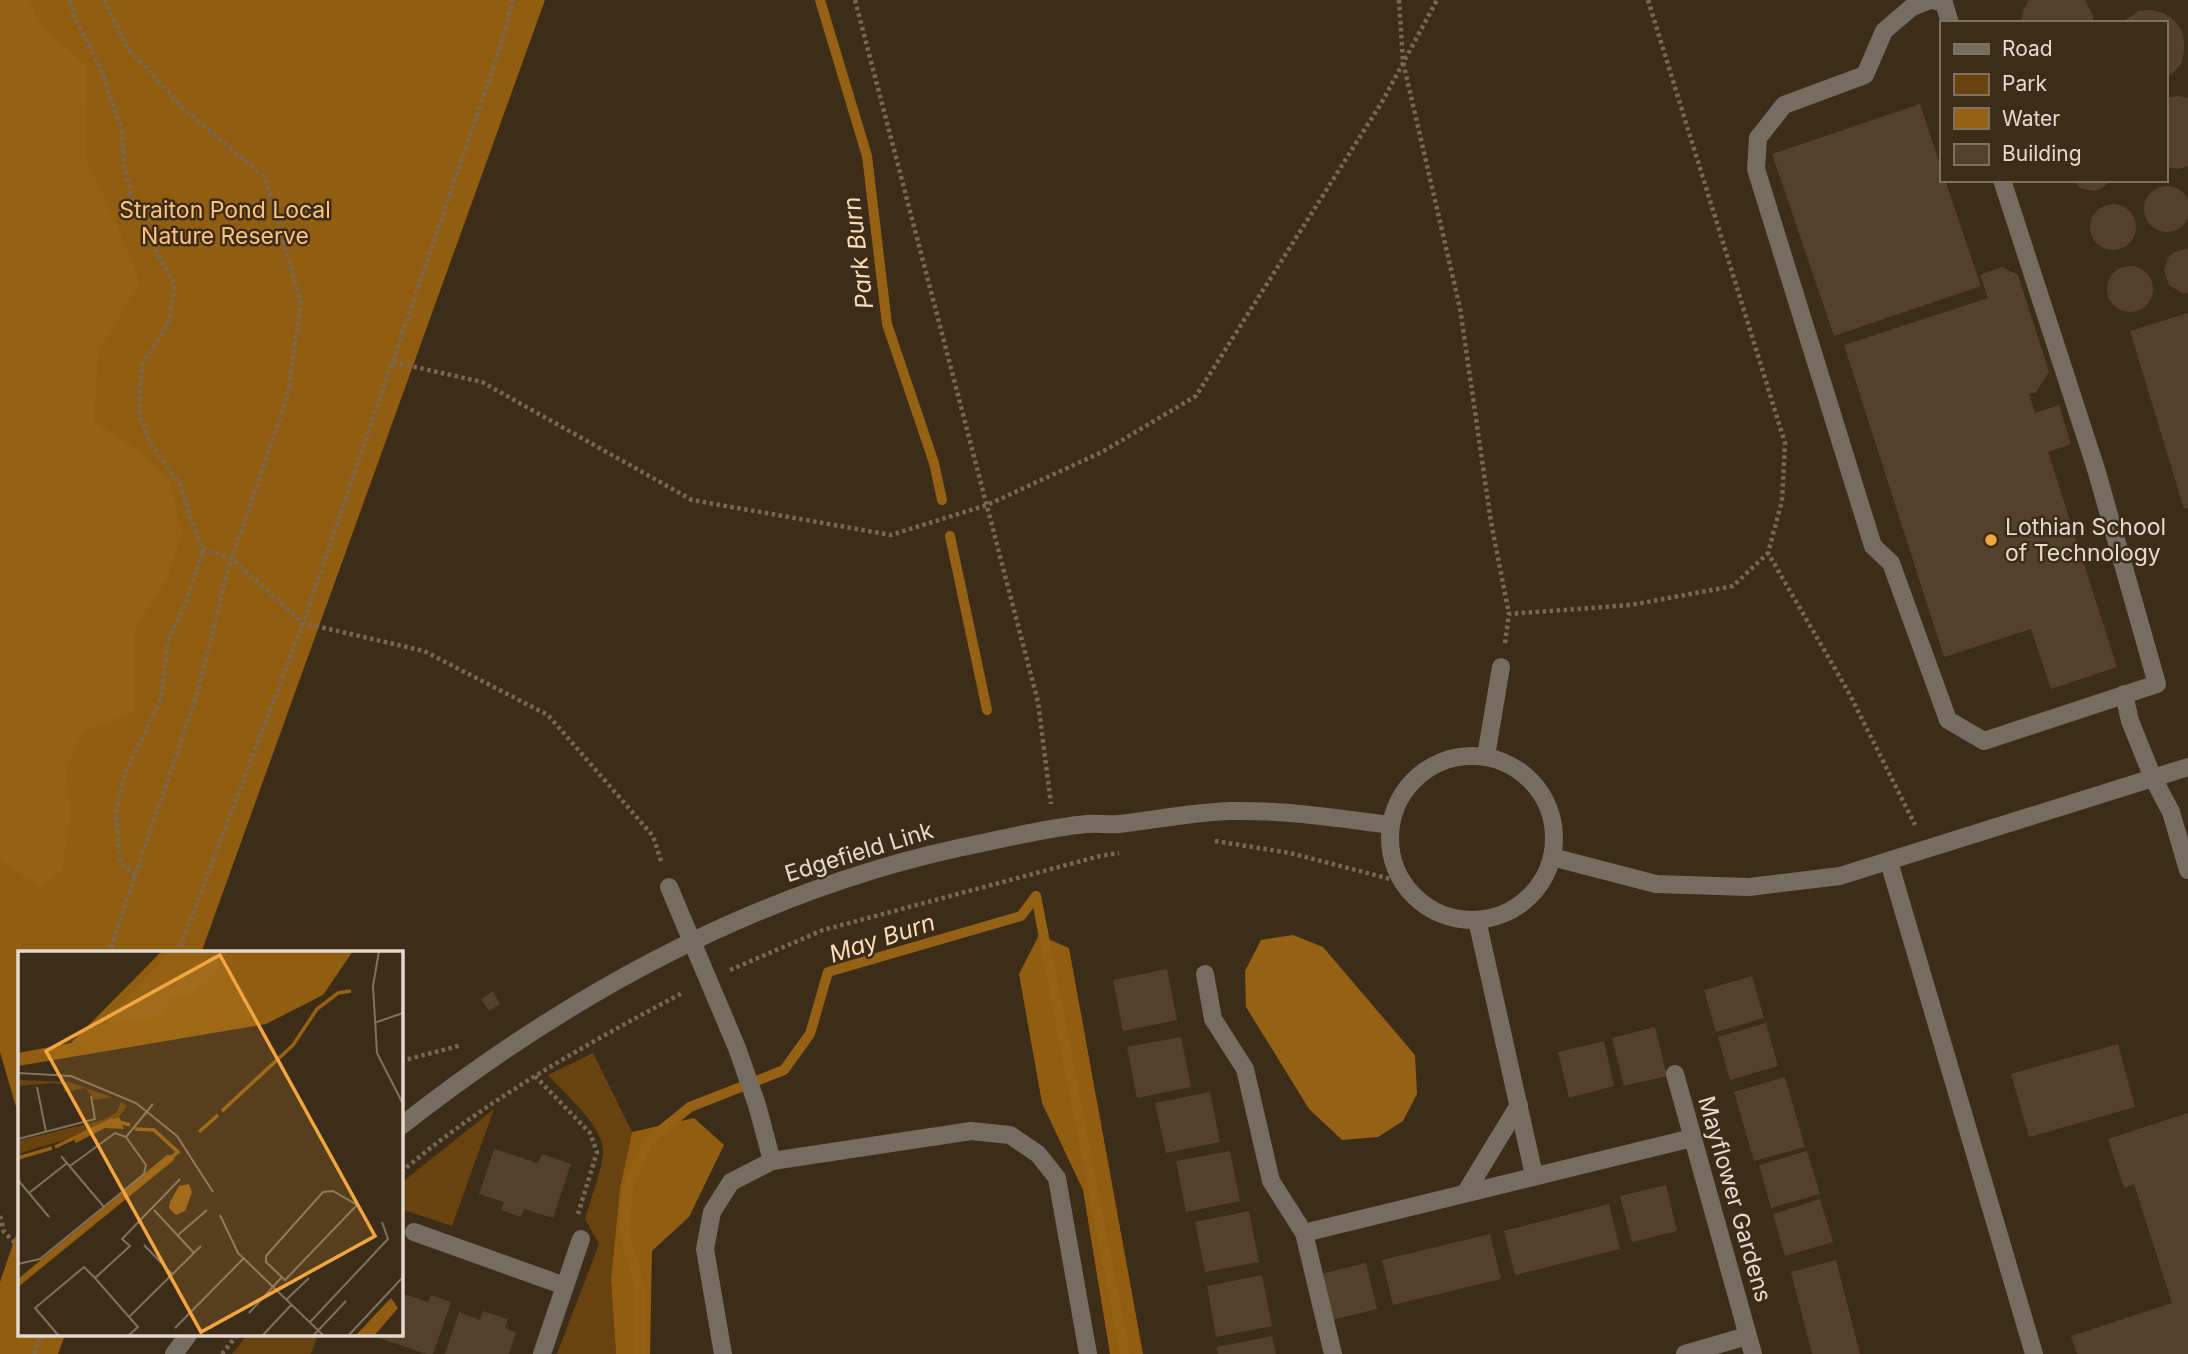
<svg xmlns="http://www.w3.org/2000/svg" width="2188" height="1354" viewBox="0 0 2188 1354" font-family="Inter,sans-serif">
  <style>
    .green { fill: #68430f }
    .forest { fill: #915d10 }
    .water { fill: #946115 }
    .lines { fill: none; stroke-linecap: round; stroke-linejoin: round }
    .stream { stroke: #946115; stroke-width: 10 }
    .building { fill: #54412b }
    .path { stroke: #776856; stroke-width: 4.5; stroke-dasharray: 3.5 3.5; stroke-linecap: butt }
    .minor { stroke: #756c62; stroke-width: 18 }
    .poi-dot { fill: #f1a640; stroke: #3d2c17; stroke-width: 2.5 }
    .labels { text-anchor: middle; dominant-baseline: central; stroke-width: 5; stroke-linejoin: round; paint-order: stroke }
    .park-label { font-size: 23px; fill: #fdc37d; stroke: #3d2c17 }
    .poi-label { font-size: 23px; fill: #e4d9cc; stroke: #3d2c17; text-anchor: start }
    .street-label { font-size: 23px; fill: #e4d9cc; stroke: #3d2c17 }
    .water-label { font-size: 24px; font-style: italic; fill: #faddbb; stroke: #3d2c17 }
    .inset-river { fill: none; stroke: #946115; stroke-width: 3.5 }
    .inset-road { fill: none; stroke: #80715f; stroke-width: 2 }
    .view { fill: #f1a640; fill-opacity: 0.15; stroke: #f1a640; stroke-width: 3.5 }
    .inset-edge { fill: none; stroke: #e4d9cc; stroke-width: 3.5 }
  </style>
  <rect width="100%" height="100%" fill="#3d2c17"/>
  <g class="green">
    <path d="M593,1053L632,1132L620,1188L611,1280L616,1354H557L599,1244L585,1219C591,1198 600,1176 603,1155C607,1129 565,1094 548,1075Z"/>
    <path d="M494,1109L452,1226L404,1210L401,1217V1183Z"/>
    <path d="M247,1335H318L311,1354H232Z"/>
  </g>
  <g class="forest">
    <path d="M0,0H545L201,953H19V1117L0,1052Z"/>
    <path d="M1039,935L1069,948L1143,1354H1110L1083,1190L1042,1103L1019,974Z"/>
    <path d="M694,1118L724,1145L689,1217L652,1251L650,1354H616L611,1280L620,1188L632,1132Z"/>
    <path d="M19,1226V1335H65L58,1354H0V1282Z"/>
  </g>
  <g class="water">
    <path d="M0,0H28L41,25L86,66L85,156L118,226L140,282L99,351L94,421L139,451L169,480L182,535L168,577L135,628V711L82,733L66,772L71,814L62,871L39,887L1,860L0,854Z"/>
    <path d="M1293,935L1323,947L1415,1055L1417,1094L1403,1121L1378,1137L1342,1140L1309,1109L1246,1007L1245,971L1261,940Z"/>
  </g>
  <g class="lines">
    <g class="stream">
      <path d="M820,0L867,156L887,324L934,463L942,500"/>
      <path d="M950,536L987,710"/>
      <path d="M1036,896L1125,1354"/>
      <path d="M640,1354V1287L624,1232L628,1187L648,1141L690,1107L784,1070L810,1034L828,972L1021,916L1036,896"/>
    </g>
  </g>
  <g class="building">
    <path d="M2029,0H2085L2093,16V23H2021L2023,11Z"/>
    <path d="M2151,10L2163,13L2173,19L2181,29L2184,40V52L2181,64L2173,73L2165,78V23H2121L2139,11Z"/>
    <path d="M2179,96L2188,98V166L2179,169L2165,167V98Z"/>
    <path d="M1920,104L1941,168V180H1945L1981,286L1834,336L1772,154Z"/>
    <path d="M2072,180H2111L2102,188L2095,191L2080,188Z"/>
    <circle cx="2167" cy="209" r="23"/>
    <circle cx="2113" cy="227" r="23"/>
    <path d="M2188,248V293H2182L2169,285L2164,270L2169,256L2175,252Z"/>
    <circle cx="2130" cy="289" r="23"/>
    <path d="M2002,267L2018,275L2049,372L2036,392L2029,394L2035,413L2059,405L2071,444L2048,452L2117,667L2051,689L2031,629L1944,657L1844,345L1988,298L1980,275Z"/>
    <path d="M2188,313V508L2184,509L2130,331Z"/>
    <path d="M1167,969L1177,1020L1123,1031L1113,980Z"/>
    <path d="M1752,976L1764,1018L1716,1032L1704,990Z"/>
    <path d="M493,991L500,1004L489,1011L481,999Z"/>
    <path d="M1766,1023L1778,1066L1730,1080L1718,1037Z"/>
    <path d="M1655,1027L1667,1076L1624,1086L1612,1038Z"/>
    <path d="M1181,1037L1191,1087L1137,1098L1127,1047Z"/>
    <path d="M1604,1041L1614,1086L1569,1098L1558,1052Z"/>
    <path d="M2118,1044L2135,1107L2029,1137L2011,1074Z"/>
    <path d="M1785,1077L1805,1147L1754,1161L1734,1092Z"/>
    <path d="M1210,1092L1220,1142L1166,1153L1155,1103Z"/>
    <path d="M2188,1113V1354H2077L2071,1336L2172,1303L2134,1184L2124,1188L2108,1139Z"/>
    <path d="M494,1149L538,1163L542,1154L571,1164L553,1218L524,1209L521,1217L501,1210L504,1202L479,1194Z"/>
    <path d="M1230,1151L1240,1201L1186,1212L1176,1161Z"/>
    <path d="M1807,1151L1820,1194L1771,1208L1759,1165Z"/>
    <path d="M1666,1185L1677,1231L1632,1242L1620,1196Z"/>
    <path d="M1820,1199L1833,1242L1785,1256L1773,1214Z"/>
    <path d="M1609,1204L1620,1249L1515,1275L1504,1231Z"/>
    <path d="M1249,1211L1259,1262L1205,1272L1195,1222Z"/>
    <path d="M1490,1234L1501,1279L1393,1305L1382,1260Z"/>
    <path d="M1836,1260L1860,1354H1812L1791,1272Z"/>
    <path d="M1366,1263L1377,1309L1332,1320L1321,1274Z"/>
    <path d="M1262,1275L1272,1326L1216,1337L1207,1286Z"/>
    <path d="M401,1293L428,1302L431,1295L451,1302L433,1354H426L371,1335H401Z"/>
    <path d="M483,1311L508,1319L505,1328L516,1332L509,1354H445L459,1312L480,1320Z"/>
    <path d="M1272,1336L1276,1354H1218L1217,1347Z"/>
  </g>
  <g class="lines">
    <g class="path">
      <path d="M70,0L74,16L101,69L122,131L124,165L136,215L175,285L168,324L142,365L139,415L152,446L181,486L191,521L203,550L231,558L303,623L424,651L548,715L653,836L662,864"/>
      <path d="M104,0L129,50L184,109L265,177L301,303L287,398L228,569L198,691L109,953"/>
      <path d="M855,0L1038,702L1051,804"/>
      <path d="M1399,0L1403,62L1460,308L1491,522L1509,614"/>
      <path d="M1648,0L1785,443L1782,501L1768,553L1849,693L1915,825"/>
      <path d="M393,362L482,382L692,500L891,535L987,505L1102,452L1196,396L1382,102L1437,0"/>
      <path d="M1505,643L1509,614L1631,605L1733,586L1768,553"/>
      <path d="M1215,841L1290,853L1402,882"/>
      <path d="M135,876L120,862L116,810L125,773L161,699L168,641L186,603L203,550"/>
      <path d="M178,953L303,623L499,51L513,0"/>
      <path d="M730,970L823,930L1100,856L1119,853"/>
      <path d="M401,1061L462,1045"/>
      <path d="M535,1076L590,1133L597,1152L578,1214"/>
      <path d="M401,1172C487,1099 585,1045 684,992"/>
      <path d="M0,1216L4,1232L19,1247"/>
      <path d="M34,1354L41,1335"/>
      <path d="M222,1354L237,1335"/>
    </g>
    <g class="minor">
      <path d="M1930,0L1912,7L1884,31L1865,75L1784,105L1758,138L1756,169L1873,546L1891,563L1948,720L1984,741L2157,684L2096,469L2002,180"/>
      <path d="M1933,0L1944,3L1950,23"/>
      <path d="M2124,694L2130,721L2153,778L2171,812L2188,870"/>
      <path d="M1486,756L1501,667"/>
      <circle cx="1472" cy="838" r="82"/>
      <path d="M1552,857L1656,884L1749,887L1840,876L2188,767"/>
      <path d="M1889,862L2034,1354"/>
      <path d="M669,887L737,1048L757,1105L772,1161"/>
      <path d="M1477,920L1534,1175"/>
      <path d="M1205,974L1213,1019L1245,1069L1271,1181L1304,1233L1333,1354"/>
      <path d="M1675,1074L1753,1354"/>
      <path d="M401,1126C574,990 770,884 987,842C1020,835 1053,827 1087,824C1098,823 1108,825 1119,824C1156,820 1193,812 1231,811C1284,810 1338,818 1390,825"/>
      <path d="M1466,1192L1519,1105"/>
      <path d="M414,1232L565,1286L542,1354"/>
      <path d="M1304,1233L1692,1138"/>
      <path d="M565,1286L581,1239"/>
      <path d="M174,1354L188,1335"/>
      <path d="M723,1354L705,1249L712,1212L731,1182L772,1161L971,1131L1010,1135L1038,1154L1057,1178L1088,1354"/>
      <path d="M1685,1354L1747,1336"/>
    </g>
  </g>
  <circle class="poi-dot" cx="1991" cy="540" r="7"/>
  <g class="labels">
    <g class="park-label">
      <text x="225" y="210">Straiton Pond Local<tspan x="225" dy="26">Nature Reserve</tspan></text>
    </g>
    <g class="poi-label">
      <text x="2005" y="527">Lothian School<tspan x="2005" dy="26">of Technology</tspan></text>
    </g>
    <g class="street-label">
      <text transform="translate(859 852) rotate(-17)">Edgefield Link</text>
      <text transform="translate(1735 1199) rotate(74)">Mayflower Gardens</text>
    </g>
    <g class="water-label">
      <text transform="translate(858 253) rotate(-97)">Park Burn</text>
      <text transform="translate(882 938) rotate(-18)">May Burn</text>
    </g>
  </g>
  <g transform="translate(18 951)">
    <rect width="385" height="385" fill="#3d2c17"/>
    <path d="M0,129L51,131L94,146L76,149L68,137L46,141L45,134L36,132L0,135ZM103,151L109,155L101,166L66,183L0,203V190L84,169L98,162Z" fill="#68430f"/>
    <path d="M144,0H335L305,44L248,73L0,115V102L53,92ZM101,166L106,178L87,177L58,192L56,189L81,173ZM149,204H156V209L0,336V328ZM373,347L380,357L356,385H337Z" fill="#915d10"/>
    <path d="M154,0H210L199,20L175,42L154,46L146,65L91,72V65ZM171,233L174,241L167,260L158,264L151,257L152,251L161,235Z" fill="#946115"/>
    <path class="inset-river" d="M204,160L275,94L299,58L320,42L333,40M181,181L200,164M37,196L94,169L112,174M0,207L34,197M13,321L160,201L136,179L117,178"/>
    <path class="inset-road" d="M361,0L355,35L359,102L385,153M356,72L385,62M0,122L53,125L118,152L159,185L195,241M19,136L28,181M108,186L135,153M0,188L77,168L73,145M43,205L86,256M0,229L31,266M315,240L339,254L267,329L248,311V305L305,241ZM11,242L49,212M136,259L176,302M202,264L220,302L306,385M160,284L189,259M126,294L154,323M0,313L22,308L126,223L128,214L108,186L97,182L52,215M77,327L111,366M269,348L291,327M231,362L264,326M292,371L370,288L364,271M157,377L225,308M41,385L17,357L66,316L77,327L112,295L104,288L162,228M110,385L120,376L111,366L183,295M244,385L274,353M295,385L328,350M330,385L385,326"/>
    <path class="view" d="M202,4L357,285L183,381L28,100Z"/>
    <rect width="385" height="385" class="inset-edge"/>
  </g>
  <rect x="1940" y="21" width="228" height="161" fill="#3d2c17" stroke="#80715f" stroke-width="2"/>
  <rect x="1954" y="44" width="35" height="10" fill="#756c62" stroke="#80715f" stroke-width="2"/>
  <text x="2002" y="56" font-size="21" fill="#e4d9cc">Road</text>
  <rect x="1954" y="74" width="35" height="21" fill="#68430f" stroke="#80715f" stroke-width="2"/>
  <text x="2002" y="91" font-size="21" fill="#e4d9cc">Park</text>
  <rect x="1954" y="108" width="35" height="21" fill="#946115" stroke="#80715f" stroke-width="2"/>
  <text x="2002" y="126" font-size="21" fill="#e4d9cc">Water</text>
  <rect x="1954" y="144" width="35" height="21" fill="#54412b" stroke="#80715f" stroke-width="2"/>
  <text x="2002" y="161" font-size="21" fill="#e4d9cc">Building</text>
</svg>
